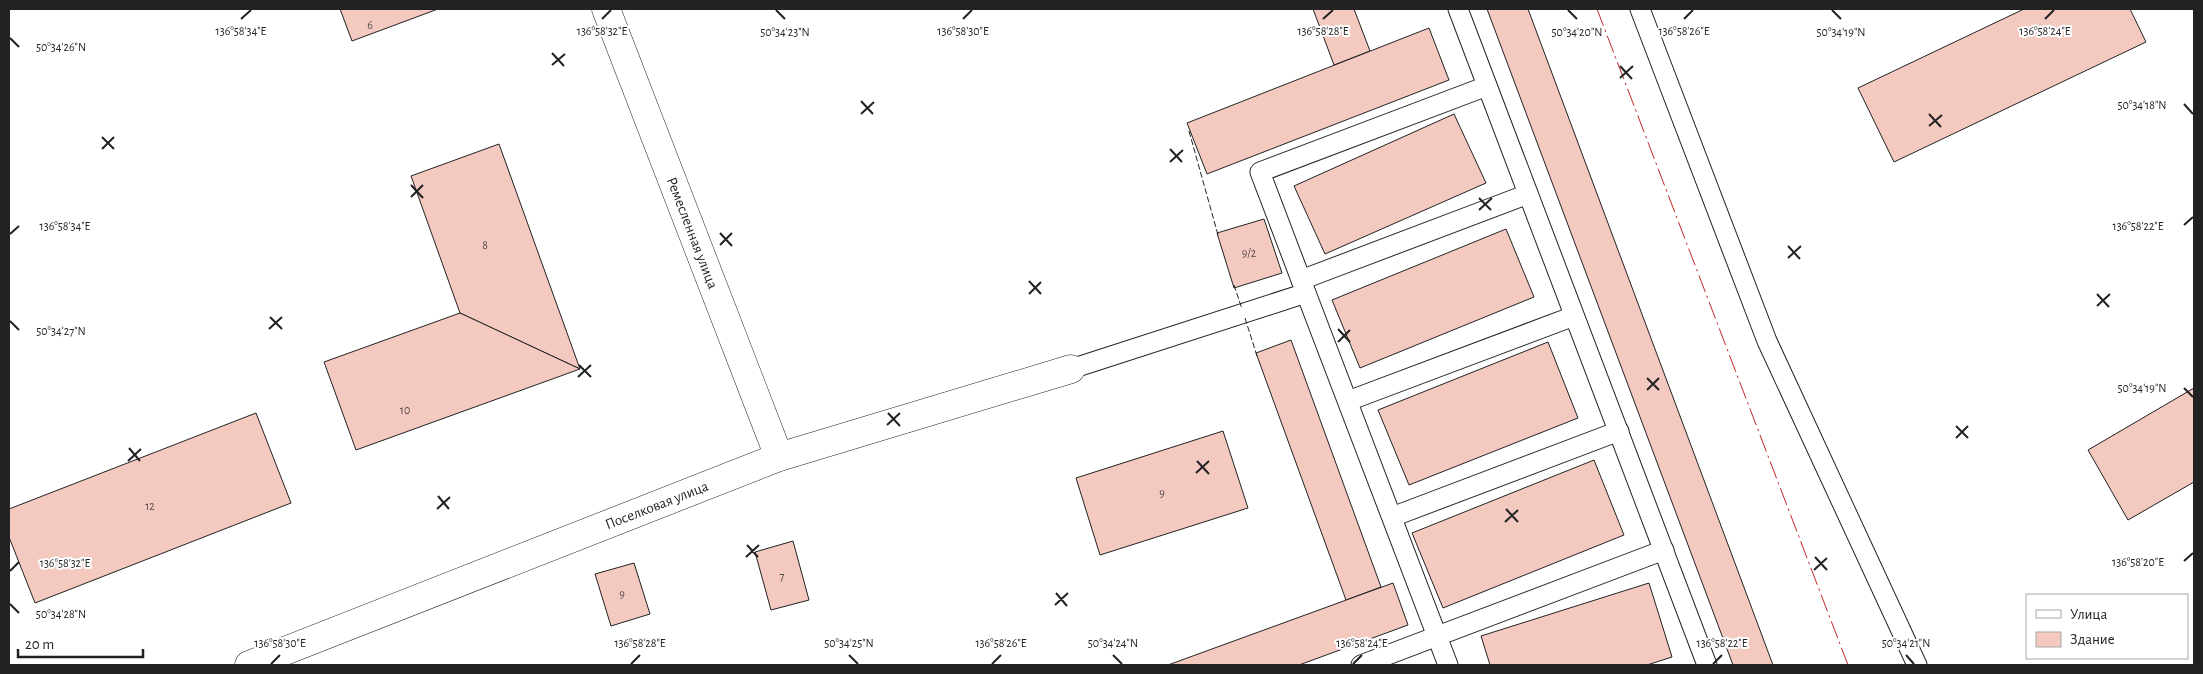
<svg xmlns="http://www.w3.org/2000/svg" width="2203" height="674" viewBox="0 0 2203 674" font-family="'Alegreya Sans',sans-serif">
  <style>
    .building { fill: #f3c9c0; stroke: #222 }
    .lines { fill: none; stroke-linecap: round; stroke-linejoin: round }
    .service-casing { stroke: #222; stroke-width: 21 }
    .minor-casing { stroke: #222; stroke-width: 29 }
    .service { stroke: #fff; stroke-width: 19 }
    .minor { stroke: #fff; stroke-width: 28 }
    .fence { stroke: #222; stroke-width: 1; stroke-dasharray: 6 2.5; stroke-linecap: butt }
    .power { stroke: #c62828; stroke-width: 1; stroke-dasharray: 18 4 2.5 4; stroke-linecap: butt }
    .ticks { fill: none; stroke: #222; stroke-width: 2 }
    .labels { text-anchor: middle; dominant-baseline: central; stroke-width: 4; stroke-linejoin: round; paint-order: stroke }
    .number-label { font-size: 12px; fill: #564c4a }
    .street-label { font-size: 15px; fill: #222; stroke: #fff }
    .ticks-label { font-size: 12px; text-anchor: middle; fill: #222; stroke: #fff; stroke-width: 4; stroke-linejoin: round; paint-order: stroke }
  </style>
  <rect width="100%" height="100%" fill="#fff"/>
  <g class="building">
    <path d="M340,9H438L352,41Z"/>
    <path d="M1313,9H1354L1370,51L1334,65Z"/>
    <path d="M1487,9H1528L1773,665H1733Z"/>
    <path d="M2024,9H2130L2146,42L1894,162L1858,88Z"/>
    <path d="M1429,28L1449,80L1207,174L1187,123Z"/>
    <path d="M1454,114L1486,183L1325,254L1294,186Z"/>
    <path d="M499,144L580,369L460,313L411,176Z"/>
    <path d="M1264,219L1282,273L1234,288L1217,233Z"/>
    <path d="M1506,229L1534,297L1360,368L1332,300Z"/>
    <path d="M460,313L580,369L356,450L324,362Z"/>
    <path d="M1291,340L1381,587L1346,600L1256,353Z"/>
    <path d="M1548,342L1578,418L1409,485L1378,410Z"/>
    <path d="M2194,388V482L2128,520L2088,450Z"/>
    <path d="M256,413L291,503L35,603L9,537V509Z"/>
    <path d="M1223,431L1248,508L1100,555L1076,478Z"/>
    <path d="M1594,460L1624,535L1443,608L1412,533Z"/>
    <path d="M793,541L809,600L771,610L755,552Z"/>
    <path d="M634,563L650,614L611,626L595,574Z"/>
    <path d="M1393,583L1408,625L1299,665H1168Z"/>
    <path d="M1649,583L1672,657L1647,665H1490L1481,636Z"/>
  </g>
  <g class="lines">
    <g class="service-casing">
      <g id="service">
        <path d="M1458,9L1707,665"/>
        <path d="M1640,9L1767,341L1917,665"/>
        <path d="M1301,280L1528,194"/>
        <path d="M1306,293L1260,172L1487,86"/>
        <path d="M1071,369L1306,293L1448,665"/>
        <path d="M1348,401L1574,316"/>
        <path d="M1392,517L1619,431"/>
        <path d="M1361,665L1664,550"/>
      </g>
    </g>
    <g class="minor-casing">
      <g id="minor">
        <path id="s1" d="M606,9L779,457"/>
        <path id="s2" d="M249,665L779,457L1071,369"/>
      </g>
    </g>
    <use href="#service" class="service"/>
    <use href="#minor" class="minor"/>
    <g class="fence">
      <path d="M1189,131L1218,235"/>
      <path d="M1234,285L1242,309"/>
      <path d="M1245,318L1257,356"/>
    </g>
    <path class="power" d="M1597,9L1848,665"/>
  </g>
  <path class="ticks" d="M776,10L785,19M1568,10L1577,19M1832,10L1841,19M241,19L251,10M602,19L611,10M963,19L972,10M1323,19L1333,10M1684,19L1693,10M2045,19L2054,10M10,38L19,47M552,53L564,66M552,65L565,54M1620,66L1632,79M1620,78L1633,66M861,101L873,114M2184,104L2193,114M861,114L874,102M1929,114L1941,127M1929,126L1942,115M102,137L114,149M102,149L114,137M1170,149L1182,162M1170,162L1183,150M411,185L423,198M411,197L423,185M1479,198L1491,210M1479,210L1492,198M2184,225L2193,217M720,233L732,246M10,234L19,226M720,245L732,233M1788,246L1800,259M1788,258L1801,246M1029,281L1041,294M1029,294L1041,282M2097,294L2109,307M2097,306L2110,294M270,317L282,329M10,321L19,330M269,329L282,317M1338,329L1350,342M1338,342L1350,330M579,365L591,377M578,377L591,365M1647,378L1659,390M2184,388L2193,397M1647,390L1659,378M888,413L900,426M887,425L900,413M1956,426L1968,438M1956,438L1968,426M129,448L140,461M128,461L141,449M1197,461L1209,474M1196,473L1209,461M438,496L449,509M437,509L450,497M1506,509L1518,522M1505,522L1518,510M747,545L758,557M746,557L759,545M1815,557L1827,570M2184,561L2193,553M1814,570L1827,558M10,571L19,562M1056,593L1067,606M10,604L19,613M1055,605L1068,593M849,655L858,664M1113,655L1122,664M1906,655L1914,664M271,664L280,655M631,664L640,655M992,664L1001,655M1353,664L1362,655M1713,664L1722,655"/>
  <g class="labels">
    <g class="number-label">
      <text x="370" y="25">6</text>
      <text x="485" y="245">8</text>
      <text x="1249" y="253">9/2</text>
      <text x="405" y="410">10</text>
      <text x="1162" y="493">9</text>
      <text x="150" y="506">12</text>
      <text x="782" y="576">7</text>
      <text x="622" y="594">9</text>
    </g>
    <g class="street-label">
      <text stroke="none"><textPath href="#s1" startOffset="240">Ремесленная улица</textPath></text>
      <text stroke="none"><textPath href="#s2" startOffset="438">Поселковая улица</textPath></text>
    </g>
  </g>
  <g class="ticks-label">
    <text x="241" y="35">136°58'34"E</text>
    <text x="602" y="35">136°58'32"E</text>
    <text x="963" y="35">136°58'30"E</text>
    <text x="1323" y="35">136°58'28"E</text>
    <text x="1684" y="35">136°58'26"E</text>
    <text x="2045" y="35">136°58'24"E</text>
    <text x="1577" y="36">50°34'20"N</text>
    <text x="1841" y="36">50°34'19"N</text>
    <text x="785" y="36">50°34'23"N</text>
    <text x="61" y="51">50°34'26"N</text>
    <text x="2142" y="109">50°34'18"N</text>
    <text x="2138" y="230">136°58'22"E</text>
    <text x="65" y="230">136°58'34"E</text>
    <text x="61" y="335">50°34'27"N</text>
    <text x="2142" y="392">50°34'19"N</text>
    <text x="2138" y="566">136°58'20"E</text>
    <text x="65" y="567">136°58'32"E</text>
    <text x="61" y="618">50°34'28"N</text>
    <text x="849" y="647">50°34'25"N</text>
    <text x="1113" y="647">50°34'24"N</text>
    <text x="1906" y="647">50°34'21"N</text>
    <text x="280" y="647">136°58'30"E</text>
    <text x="640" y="647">136°58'28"E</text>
    <text x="1001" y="647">136°58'26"E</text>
    <text x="1362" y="647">136°58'24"E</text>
    <text x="1722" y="647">136°58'22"E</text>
  </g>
  <rect width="2203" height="674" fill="none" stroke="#222222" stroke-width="20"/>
  <rect x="2026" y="594" width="162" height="65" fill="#ffffff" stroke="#a7a7a7"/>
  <rect x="2036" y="610" width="25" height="8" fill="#ffffff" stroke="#a7a7a7"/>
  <text x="2070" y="619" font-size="15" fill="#222222">Улица</text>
  <rect x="2036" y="632" width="25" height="15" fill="#f3c9c0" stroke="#a7a7a7"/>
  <text x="2070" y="644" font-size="15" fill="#222222">Здание</text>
  <path d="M18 649v8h125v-8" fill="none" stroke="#222222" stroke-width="2.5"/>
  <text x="25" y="649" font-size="15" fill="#222222" stroke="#ffffff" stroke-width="4" paint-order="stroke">20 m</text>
</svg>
